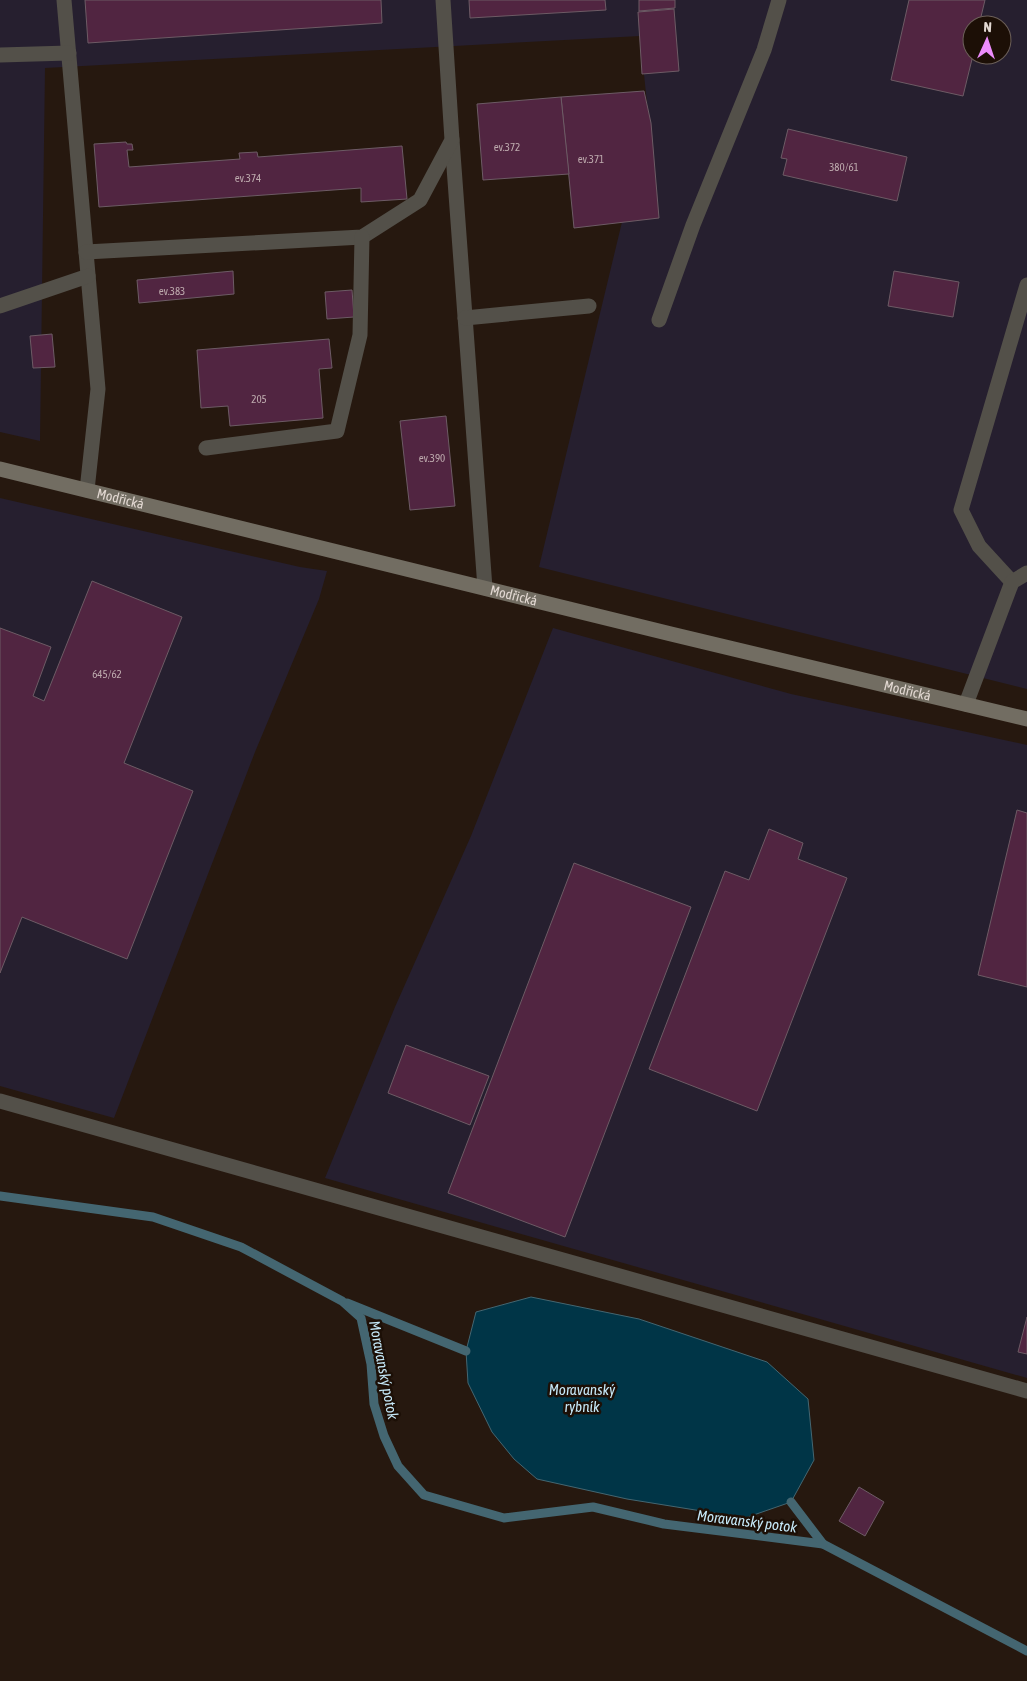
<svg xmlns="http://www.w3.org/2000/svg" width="1027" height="1681" viewBox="0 0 1027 1681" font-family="'Asap Condensed',sans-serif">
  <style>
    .industrial { fill: #261f2f; fill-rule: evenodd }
    .water { fill: #003547; stroke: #446671 }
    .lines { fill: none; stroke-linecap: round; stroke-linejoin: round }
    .stream { stroke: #446671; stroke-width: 9 }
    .building { fill: #512541; stroke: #6d5b65 }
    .lane { stroke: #535049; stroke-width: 15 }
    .street { stroke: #535049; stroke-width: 15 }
    .secondary { stroke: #726d62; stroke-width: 15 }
    .labels { text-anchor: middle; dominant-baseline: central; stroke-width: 5; stroke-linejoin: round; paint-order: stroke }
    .number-label { font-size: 11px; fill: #beabae }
    .street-label { font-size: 14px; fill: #e2d8d2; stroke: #1c0f06 }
    .water-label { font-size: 15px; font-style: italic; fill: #c6e9f9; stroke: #1c0f06 }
  </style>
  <rect width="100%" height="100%" fill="#26180f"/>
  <g class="industrial">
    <path d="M0,0H1027V689L539,567L622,222L659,218L640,36L45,68L40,441L0,432ZM972,25H1002V55H972Z"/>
    <path d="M0,498L300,567L327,571L319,599L255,752L114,1118L0,1086Z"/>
    <path d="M553,628L791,694L1027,745V1378L325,1178L395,1007L471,836Z"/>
  </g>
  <path class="water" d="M531,1297L639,1319L767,1362L808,1399L814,1460L791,1502L745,1518L627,1499L537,1479L514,1459L492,1432L468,1383L466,1351L476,1312Z"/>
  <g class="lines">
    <g class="stream">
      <path d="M0,1196L153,1217L241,1247L342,1301L361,1318L371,1364L374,1404L384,1436L398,1466L424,1495L504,1518L593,1507L664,1524L823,1544L1027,1651"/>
      <path d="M347,1303L466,1351"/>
      <path d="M791,1502L823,1544"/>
    </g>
  </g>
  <g class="building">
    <path d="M85,0H381L382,23L88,43Z"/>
    <path d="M469,0H605L606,10L470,18Z"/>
    <path d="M639,0H675V8L639,11Z"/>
    <path d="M909,0H985L979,25H972L973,55L963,96L891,80Z"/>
    <path d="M674,9L679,71L642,74L638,12Z"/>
    <path d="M644,91L651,123L659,218L574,228L561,97Z"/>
    <path d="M561,97L569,174L483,180L477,104Z"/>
    <path d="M788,129L907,157L897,201L783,175L787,159L781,158Z"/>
    <path d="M126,142L127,144H132L133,150H127L129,167L240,159L239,153L257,152L258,157L402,146L407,199L361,202V188L99,207L94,144Z"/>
    <path d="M233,271L234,294L139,303L137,280Z"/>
    <path d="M894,271L959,282L953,317L888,306Z"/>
    <path d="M352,290L354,317L327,319L325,292Z"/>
    <path d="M52,334L55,367L33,368L30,336Z"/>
    <path d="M329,339L332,368L319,369L323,418L230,426L228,406L201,408L197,350Z"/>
    <path d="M446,416L455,506L410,510L400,421Z"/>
    <path d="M92,581L182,617L124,763L193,791L127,959L22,917L0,973V628L51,647L33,696L44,701Z"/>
    <path d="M1017,810L1027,813V987L978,975Z"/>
    <path d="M769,829L803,843L798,859L847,878L757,1111L649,1069L725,871L749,880Z"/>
    <path d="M574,863L691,907L565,1237L448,1193Z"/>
    <path d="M406,1045L489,1076L470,1125L388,1093Z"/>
    <path d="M1027,1317V1354L1018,1352Z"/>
    <path d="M859,1487L884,1502L865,1536L839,1521Z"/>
  </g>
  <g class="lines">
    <g class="lane">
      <path d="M64,0L98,389L87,490"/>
      <path d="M0,55L69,53"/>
      <path d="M452,140L485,588"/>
      <path d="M86,252L362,237L420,200L452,140L443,0"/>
      <path d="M0,306L88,276"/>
      <path d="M465,318L589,306"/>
      <path d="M659,320L693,225L764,50L779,0"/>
      <path d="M206,448L337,431L360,335L362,237"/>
      <path d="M1012,582L979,546L961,510L1027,285"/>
      <path d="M966,704L1012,582L1027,573"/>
    </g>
    <path class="street" d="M0,1101L1027,1391"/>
    <path class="secondary" id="s1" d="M0,469L671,634L1027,719"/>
  </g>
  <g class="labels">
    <g class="number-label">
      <text x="507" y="147">ev.372</text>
      <text x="591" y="159">ev.371</text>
      <text x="844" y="167">380/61</text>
      <text x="248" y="178">ev.374</text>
      <text x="172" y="291">ev.383</text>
      <text x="259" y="399">205</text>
      <text x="432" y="458">ev.390</text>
      <text x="107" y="674">645/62</text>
    </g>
    <g class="street-label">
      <text stroke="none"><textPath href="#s1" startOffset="124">Modřická</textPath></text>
      <text stroke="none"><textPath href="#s1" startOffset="529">Modřická</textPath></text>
      <text stroke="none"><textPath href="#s1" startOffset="934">Modřická</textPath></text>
    </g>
    <g class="water-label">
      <text transform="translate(384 1370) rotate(79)">Moravanský potok</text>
      <text x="582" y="1389">Moravanský<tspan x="582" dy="17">rybník</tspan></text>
      <text transform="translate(747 1521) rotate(7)">Moravanský potok</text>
    </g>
  </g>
  <g transform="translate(987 40) rotate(3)"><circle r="24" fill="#1c0f06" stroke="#6b5f58"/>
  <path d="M0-4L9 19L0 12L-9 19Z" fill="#ec8cfb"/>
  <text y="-8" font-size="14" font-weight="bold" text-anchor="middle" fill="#e2d8d2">N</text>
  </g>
</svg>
